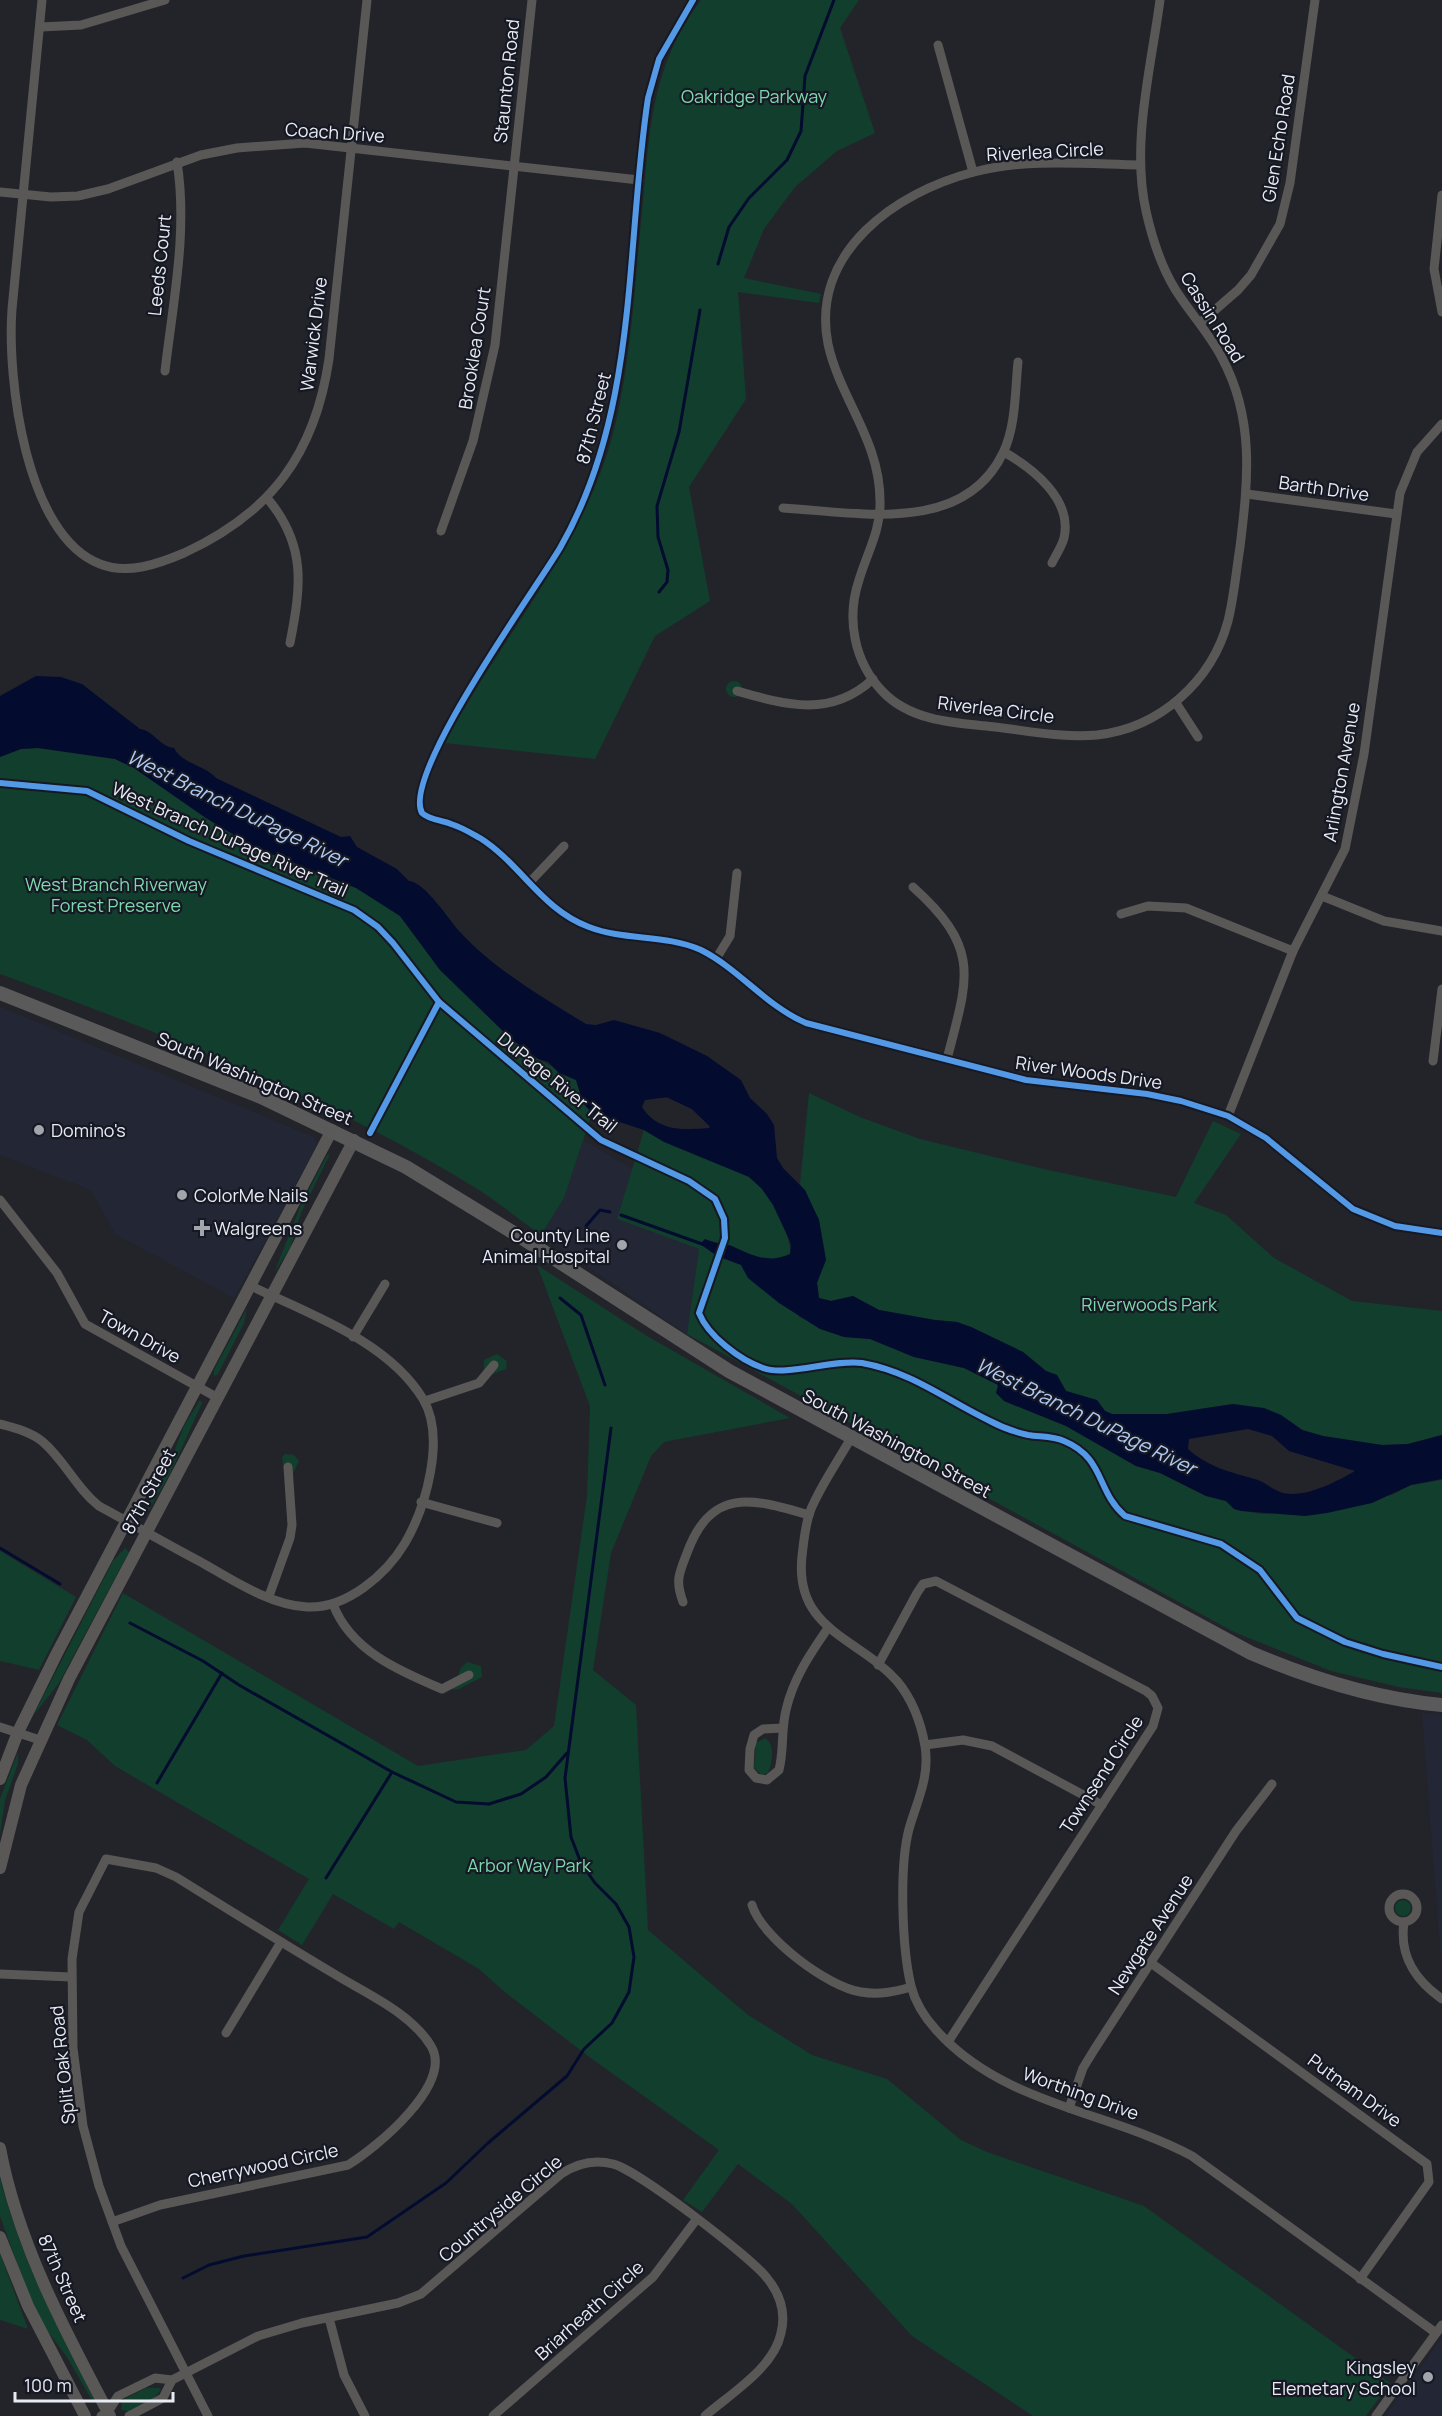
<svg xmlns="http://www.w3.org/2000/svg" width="1442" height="2416" viewBox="0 0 1442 2416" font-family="Manrope,sans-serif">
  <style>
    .built { fill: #232635 }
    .green { fill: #123e2d }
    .water { fill: #030c2f; fill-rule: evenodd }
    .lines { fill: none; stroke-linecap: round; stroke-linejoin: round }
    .stream { stroke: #030c2f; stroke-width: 3 }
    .river { stroke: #030c2f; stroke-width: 20 }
    .minor { stroke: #595857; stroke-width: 9 }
    .tertiary { stroke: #595857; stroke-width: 12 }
    .secondary { stroke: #5b5a5a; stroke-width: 14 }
    .cycleway-casing { stroke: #161823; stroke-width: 10 }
    .cycleway { stroke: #5399e6; stroke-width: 6 }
    .poi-dot { fill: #a3a5ad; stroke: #161823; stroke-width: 2 }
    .labels { text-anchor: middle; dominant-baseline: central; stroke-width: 4.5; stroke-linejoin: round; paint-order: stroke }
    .street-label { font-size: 18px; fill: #e9ebf3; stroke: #161823 }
    .park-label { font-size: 18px; fill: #7dd9ac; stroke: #161823 }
    .poi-label { font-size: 18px; fill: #e9ebf3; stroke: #161823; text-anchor: start }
    .water-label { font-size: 20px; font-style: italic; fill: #afcaf4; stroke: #161823 }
  </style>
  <rect width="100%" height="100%" fill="#22242a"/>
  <g class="built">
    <path d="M0,1007L314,1137L317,1144L315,1149L234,1298L115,1234L91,1190L0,1155Z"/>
    <path d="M583,1140L633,1169L617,1219L699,1249L687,1334L541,1235L564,1198Z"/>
    <path d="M1422,1713L1442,1715V1974Z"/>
    <path d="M1442,2338V2416H1385Z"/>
  </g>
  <g class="green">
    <path d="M701,0H859L840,28L875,133L837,151L795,187L764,229L744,278L821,294L819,303L738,292L746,399L689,487L710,601L655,636L595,759L445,743C500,638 582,550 613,434C632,359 635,278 643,201C650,124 653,64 701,0Z"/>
    <circle cx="734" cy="689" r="8"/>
    <path d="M38,748L115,759L134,768L206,818L254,847L356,888L373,897L400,916L440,970L538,1059L576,1080L583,1103L592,1113L564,1198L541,1235C521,1221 502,1205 482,1192C333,1099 164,1034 0,974V757L21,749Z"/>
    <path d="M809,1093L860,1117L920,1139L1048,1170L1176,1197L1213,1121L1241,1134L1194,1203L1226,1215L1274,1258L1352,1301L1442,1311V1435L1408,1444L1382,1445L1323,1436L1303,1430L1281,1415L1233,1404L1167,1414H1112L1105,1411L1096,1400L1066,1391L1057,1375L1046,1371L1023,1352L971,1327L957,1322L935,1320L879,1310L853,1296L831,1301L819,1298L817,1283L825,1254L819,1220L800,1184Z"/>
    <path d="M644,1130C677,1151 718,1156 749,1177C793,1206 793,1271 799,1317L844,1337L870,1339L914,1357L964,1368L999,1385L1004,1401L1066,1426L1136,1466L1160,1473L1206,1496L1226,1501L1234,1509L1261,1514L1278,1513L1392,1495L1411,1485L1442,1480V1693L1399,1687L1331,1671L1234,1632L687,1334L699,1249L617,1219Z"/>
    <path d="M330,1154L301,1213L290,1248L274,1273L301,1205L327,1155Z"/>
    <path d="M537,1265L647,1336L790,1418L664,1442L651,1456L611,1553L593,1670L636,1705L648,1930L748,2015L812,2055L887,2079L961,2140L987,2152L1144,2206L1390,2383L1366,2416H1033L912,2336L792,2204L738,2164L702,2212L683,2200L719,2150L588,2056L506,1993L479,1969L399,1922L394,1929L333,1894L302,1945L278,1930L309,1879L115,1766L87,1740L57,1725L123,1593L418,1766L526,1750L554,1726L587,1496L590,1406Z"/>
    <path d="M247,1308L244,1323L218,1374L214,1376V1370Z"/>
    <path d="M497,1354L507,1361L506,1369L490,1375L484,1374V1360Z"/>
    <path d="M200,1400L202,1403L170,1474L149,1510L147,1507L168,1468L184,1426Z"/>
    <path d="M285,1454L294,1455L299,1461L291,1478L285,1477L282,1457Z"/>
    <path d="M125,1548L129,1552L59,1683L33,1716L113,1561Z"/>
    <path d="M0,1551L76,1597L39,1670L0,1661Z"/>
    <path d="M467,1662L481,1666L482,1677L459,1689L452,1690L461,1668Z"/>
    <path d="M765,1738C776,1745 772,1763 768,1773L762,1775L754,1768L756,1743Z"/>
    <path d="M18,1752V1764L5,1800L0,1834V1799Z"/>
    <circle cx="1403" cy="1908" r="8"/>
    <path d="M0,2178C20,2256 56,2326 94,2397V2404L67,2357L45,2328L26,2288L0,2216Z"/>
    <path d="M0,2253L28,2329L0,2320Z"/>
    <path d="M146,2388H159L161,2390L154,2398L129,2411L121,2410L122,2400Z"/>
  </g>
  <path class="water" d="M36,676L61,677L82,684L140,729C154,731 159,746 174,748C182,764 205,765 216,778L341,837L350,836L357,847L397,869L409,881C425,882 449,920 460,932C494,969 543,998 586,1024L596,1025L614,1020L660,1033L707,1056L741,1080L750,1098L767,1114L774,1125L777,1158L783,1168L805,1190L819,1220L826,1260L817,1283L819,1298L831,1301L853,1296L879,1310L935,1320L957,1322L971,1327L1023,1352L1046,1371L1057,1375L1066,1391L1097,1400L1105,1411L1112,1414H1167L1233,1404L1264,1408L1281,1415L1302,1430L1323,1436L1382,1445L1408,1444L1442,1435V1479L1411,1485L1372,1503L1327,1513L1305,1516L1241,1511L1234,1509L1226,1501L1206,1496L1160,1473L1136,1466L1066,1426L1004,1401L996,1393L998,1385L964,1368L914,1357L870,1339L844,1337L820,1329L779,1303L748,1278L741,1265L717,1256L700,1244L705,1239C713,1243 723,1243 732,1246C751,1255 768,1264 790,1254L791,1245L788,1237L773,1205L762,1189L749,1177L664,1142L644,1130L592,1113L583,1103L576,1080L559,1073L548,1062L538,1059L510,1038L440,970L400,916L356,888L254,847L206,818L134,768L115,759L38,748L21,749L0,757V696ZM685,1095C698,1099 708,1106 714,1119L709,1128C684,1130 658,1132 642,1107L645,1100ZM1248,1429L1272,1436L1289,1451L1355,1471C1336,1482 1302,1500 1280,1492C1271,1489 1265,1482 1255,1479C1230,1472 1208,1467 1188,1449L1189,1439Z"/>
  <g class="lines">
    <g class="stream">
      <path d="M718,264L729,227L749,198L787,160L801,131L805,76L834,0"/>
      <path d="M659,592L667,582L668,570L658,537L657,506L679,432L700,310"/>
      <path d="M621,1215L702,1244"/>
      <path d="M586,1226L600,1210L610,1212"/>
      <path d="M560,1298L581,1315L605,1385"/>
      <path d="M0,1548L60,1584"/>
      <path d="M130,1623L203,1661L239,1685L392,1772L456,1802L489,1804L521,1794L546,1777L567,1753"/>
      <path d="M157,1783L222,1673"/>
      <path d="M326,1878L392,1772"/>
      <path d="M183,2278L209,2265L244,2256L367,2237L446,2183L488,2143L567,2076L584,2049L612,2023L629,1992L634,1957L629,1927L616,1904L595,1883L581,1863L571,1837L565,1778L611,1428"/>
    </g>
    <path class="river" d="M662,1084L698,1101L730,1132"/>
    <g class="minor">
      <path d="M42,0L12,309C7,378 25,535 100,564C128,575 158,564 184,553C271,513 315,454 329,359L367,0"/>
      <path d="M693,0L659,59L648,98C625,249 639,411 560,548C535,590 401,775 422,813C429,820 442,820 451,824C461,827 471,833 480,838C521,864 542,910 589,927C625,941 665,934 701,950C739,969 766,1006 806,1023L1026,1080L1147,1094L1181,1101L1228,1116L1266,1138L1353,1209L1395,1226L1442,1233"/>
      <path d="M41,27L81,25L165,0"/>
      <path d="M938,45L973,172"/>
      <path d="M1140,165C1086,164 1027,158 974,172C896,192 810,252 828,344C840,399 880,440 880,501C881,530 867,553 859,580C846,619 854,662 883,692C912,722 957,723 995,727C1029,731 1063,738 1097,735C1160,728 1212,681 1228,621C1234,597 1236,572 1240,547C1248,481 1255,419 1222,358C1209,333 1190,313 1175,289C1161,266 1152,238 1146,211C1131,143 1151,68 1160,0"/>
      <path d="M0,192L51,197L78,196L108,189L201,155L237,148L305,143L639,180"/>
      <path d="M1442,195L1434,269L1442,312"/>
      <path d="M1200,323L1238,290L1251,275L1280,224L1290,183L1315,0"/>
      <path d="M165,371C173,302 188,231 177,162"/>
      <path d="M1004,452C1032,468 1073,499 1064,538C1062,546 1056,555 1052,563"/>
      <path d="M1247,494L1396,514"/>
      <path d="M267,498C307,545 301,587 290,643"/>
      <path d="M783,508C857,512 963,536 1003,453C1016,426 1015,391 1018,362"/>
      <path d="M441,531L473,441L495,345L532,0"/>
      <path d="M737,691C786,705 831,718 873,679"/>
      <path d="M1176,703L1198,737"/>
      <path d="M529,883L564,846"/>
      <path d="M913,887C982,949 968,978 947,1059"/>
      <path d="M1322,896L1384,921L1442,931"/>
      <path d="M1121,914L1148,906L1186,908L1293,951"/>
      <path d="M716,959L730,936L737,873"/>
      <path d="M1433,1061L1442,989"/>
      <path d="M1228,1116L1293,951L1345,849L1364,754L1400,493L1417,452L1442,424"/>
      <path d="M0,1200L57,1273L85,1324L218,1398"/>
      <path d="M353,1337L385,1284"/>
      <path d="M425,1401L479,1383L494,1365"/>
      <path d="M0,1424C15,1428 31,1432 43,1442C65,1461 76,1488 99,1506C132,1524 165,1543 199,1561C231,1579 269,1605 307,1607C346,1609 386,1575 405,1543C426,1507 446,1437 423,1399C388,1341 309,1314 251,1286"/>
      <path d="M851,1438C838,1461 821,1485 811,1509C805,1524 804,1540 802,1556C794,1630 858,1637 897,1681C912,1699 921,1723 925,1746C930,1777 917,1801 909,1829C899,1867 902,1948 911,1986C915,2002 926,2019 937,2031C1004,2105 1108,2111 1192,2156L1436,2333"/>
      <path d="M421,1502L497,1523"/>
      <path d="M269,1596L290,1538L292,1525L288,1467"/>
      <path d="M683,1602C675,1580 679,1574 687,1553C711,1487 752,1498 809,1515"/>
      <path d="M333,1604C350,1650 399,1671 442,1689L469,1675"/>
      <path d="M878,1665L917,1593L923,1584L936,1581L1146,1691L1152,1696L1158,1708L1153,1726L948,2042"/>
      <path d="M0,1727L40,1740"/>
      <path d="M783,1728L763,1729L754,1735L750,1749L749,1770L756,1778L767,1780L779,1770C784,1751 781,1730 786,1710C793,1679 810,1654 828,1628"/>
      <path d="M925,1745L963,1740L992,1746L1102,1805"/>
      <circle cx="1403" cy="1908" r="14"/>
      <path d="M752,1905C762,1938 828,1987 861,1992C879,1995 894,1992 911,1987"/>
      <path d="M1404,1922C1399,1956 1415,1980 1442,1999"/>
      <path d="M1151,1963L1427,2164L1429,2182L1360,2279"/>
      <path d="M0,1974L71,1977"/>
      <path d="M226,2033L281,1942"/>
      <path d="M1069,2108L1083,2068L1094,2050L1236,1831L1272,1784"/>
      <path d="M112,2222L160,2205L348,2165C376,2148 454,2084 431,2046C411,2013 367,1994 336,1975C282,1943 229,1910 176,1877L156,1868L106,1859L79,1912L72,1959L73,2048L83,2126L99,2186L121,2246L208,2416"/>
      <path d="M329,2318L344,2375L365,2416"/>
      <path d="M101,2416L108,2412L118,2396L155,2378L172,2380L258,2336L302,2323L398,2303L421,2294L561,2174C576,2164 594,2159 613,2164C636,2169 751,2257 767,2278C780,2294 786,2313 781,2333C774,2368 730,2394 705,2416"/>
      <path d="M129,2416L163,2398L172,2380"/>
      <path d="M493,2416L653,2277L696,2220"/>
      <path d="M1376,2416L1442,2325"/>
    </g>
    <g class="tertiary">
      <path d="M0,1779L18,1732L57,1653L332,1130"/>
      <path d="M0,1868L21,1785L69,1679L354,1140"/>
      <path d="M0,2148C18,2244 65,2331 110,2416"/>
      <path d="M0,2237L28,2306L85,2416"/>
    </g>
    <path class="secondary" d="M0,993L261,1097L406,1167L527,1241L729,1371L1251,1653C1312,1679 1375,1699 1442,1705"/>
    <g class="cycleway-casing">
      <g id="cycleway">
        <path d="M693,0L659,59L648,98C625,249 639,411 560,548C535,590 401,775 422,813C429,820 442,820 451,824C461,827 471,833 480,838C521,864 542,910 589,927C625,941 665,934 701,950C739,969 766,1006 806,1023L1026,1080L1147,1094L1181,1101L1228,1116L1266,1138L1353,1209L1395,1226L1442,1233"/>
        <path d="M0,783L87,791L189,841L354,910L378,927L393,943L439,1002L370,1133"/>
        <path d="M439,1002L601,1140L689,1181L715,1199L724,1219L725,1238L699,1313C708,1336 740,1360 763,1368C786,1377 833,1359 862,1363C912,1372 946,1400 990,1421C1001,1427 1015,1432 1028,1435C1040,1437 1053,1436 1064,1441C1105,1458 1096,1491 1125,1516L1221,1544L1260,1570L1297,1618L1345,1642L1383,1654L1442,1667"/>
      </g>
    </g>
    <use href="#cycleway" class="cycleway"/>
  </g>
  <g class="poi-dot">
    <circle cx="39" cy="1130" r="6"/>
    <circle cx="182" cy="1195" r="6"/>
    <path d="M199 1219h6v6h6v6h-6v6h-6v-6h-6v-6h6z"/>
    <circle cx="622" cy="1245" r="6"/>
    <circle cx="1428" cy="2377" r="6"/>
  </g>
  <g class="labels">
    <g class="street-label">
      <text transform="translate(506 81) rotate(-84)">Staunton Road</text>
      <text transform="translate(335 132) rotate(4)">Coach Drive</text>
      <text transform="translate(1278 138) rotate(-81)">Glen Echo Road</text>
      <text transform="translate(1045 151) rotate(-3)">Riverlea Circle</text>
      <text transform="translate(159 265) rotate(-84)">Leeds Court</text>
      <text transform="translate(1213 317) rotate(58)">Cassin Road</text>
      <text transform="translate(313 334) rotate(-83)">Warwick Drive</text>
      <text transform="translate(474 348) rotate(-81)">Brooklea Court</text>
      <text transform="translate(593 418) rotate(-76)">87th Street</text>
      <text transform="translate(1324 488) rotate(8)">Barth Drive</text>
      <text transform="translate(996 709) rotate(7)">Riverlea Circle</text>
      <text transform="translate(1341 772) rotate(-80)">Arlington Avenue</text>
      <text transform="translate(230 839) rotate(24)">West Branch DuPage River Trail</text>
      <text transform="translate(1089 1072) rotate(8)">River Woods Drive</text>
      <text transform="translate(255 1078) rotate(23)">South Washington Street</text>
      <text transform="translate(558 1082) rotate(39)">DuPage River Trail</text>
      <text transform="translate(140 1336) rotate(29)">Town Drive</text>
      <text transform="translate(897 1443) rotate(28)">South Washington Street</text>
      <text transform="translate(148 1491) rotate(-62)">87th Street</text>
      <text transform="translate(1101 1774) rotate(-57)">Townsend Circle</text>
      <text transform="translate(1150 1934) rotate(-57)">Newgate Avenue</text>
      <text transform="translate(62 2065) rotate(-96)">Split Oak Road</text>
      <text transform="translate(1355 2090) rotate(36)">Putnam Drive</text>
      <text transform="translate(1081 2093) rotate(20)">Worthing Drive</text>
      <text transform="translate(263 2165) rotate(-12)">Cherrywood Circle</text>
      <text transform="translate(500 2208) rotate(-40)">Countryside Circle</text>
      <text transform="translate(63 2278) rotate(66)">87th Street</text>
      <text transform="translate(589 2310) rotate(-42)">Briarheath Circle</text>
    </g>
    <g class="park-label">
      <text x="754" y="96">Oakridge Parkway</text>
      <text x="116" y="884">West Branch Riverway<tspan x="116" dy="21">Forest Preserve</tspan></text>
      <text x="1149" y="1304">Riverwoods Park</text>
      <text x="529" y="1865">Arbor Way Park</text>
    </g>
    <g class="poi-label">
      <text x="51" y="1130">Domino's</text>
      <text x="194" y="1195">ColorMe Nails</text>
      <text x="214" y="1228">Walgreens</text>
      <text x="610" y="1235" text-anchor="end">County Line<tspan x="610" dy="21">Animal Hospital</tspan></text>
      <text x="1416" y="2367" text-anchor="end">Kingsley<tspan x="1416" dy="21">Elemetary School</tspan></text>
    </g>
    <g class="water-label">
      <text transform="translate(237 808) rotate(26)">West Branch DuPage River</text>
      <text transform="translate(1086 1416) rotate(26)">West Branch DuPage River</text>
    </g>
  </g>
  <path d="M15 2392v9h158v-9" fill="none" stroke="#e9ebf3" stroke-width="3"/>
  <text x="24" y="2392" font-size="18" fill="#e9ebf3" stroke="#161823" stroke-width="4.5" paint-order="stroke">100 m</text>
</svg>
